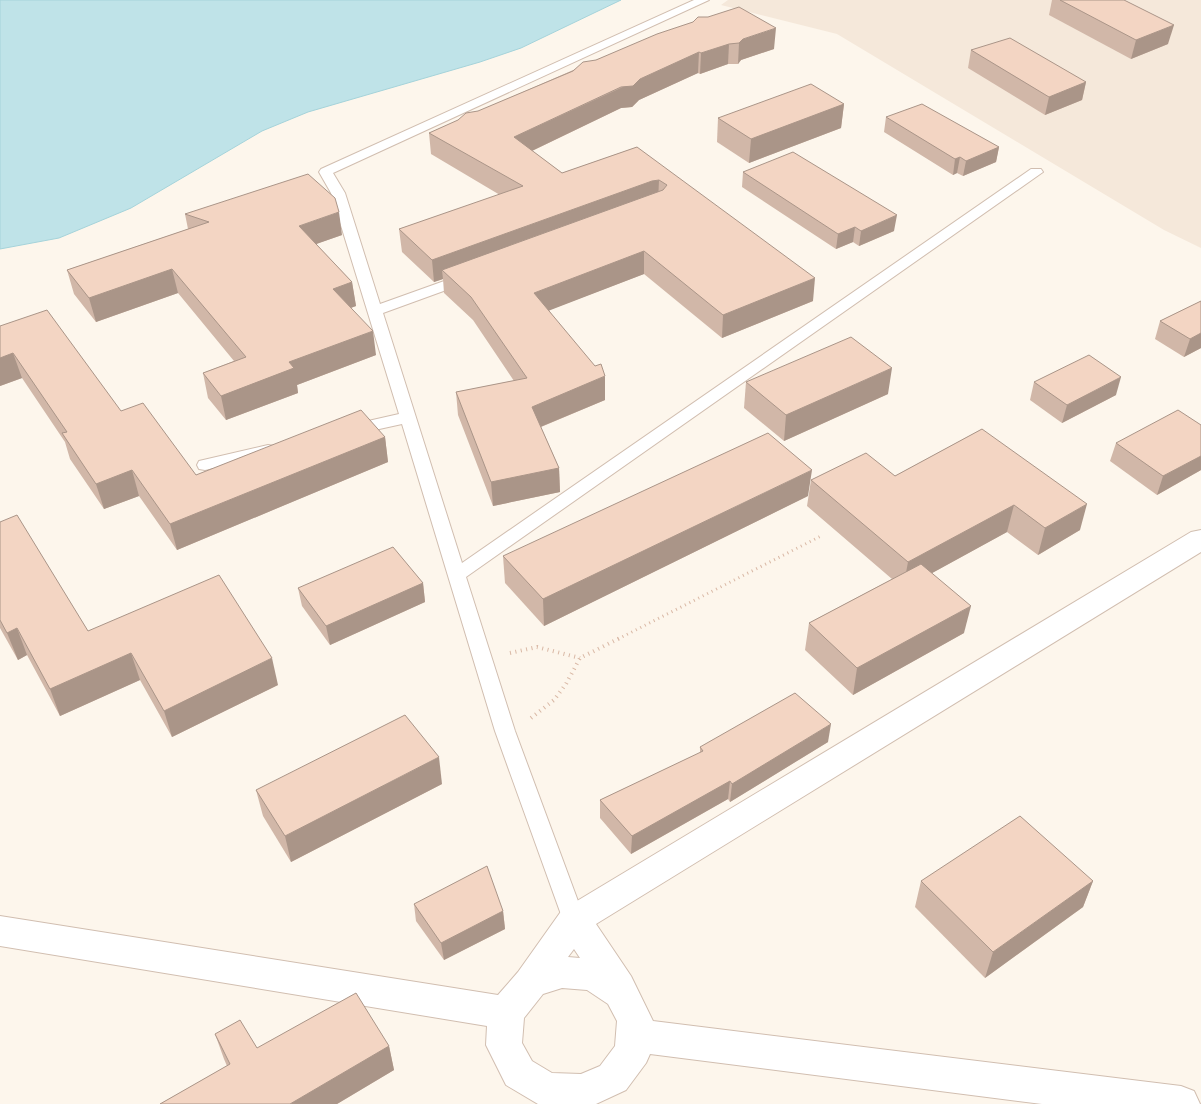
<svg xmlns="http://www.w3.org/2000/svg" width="1201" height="1104" viewBox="0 0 1201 1104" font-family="'Golos Text',sans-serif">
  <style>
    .residential { fill: #f5e8da }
    .water { fill: #bfe3e8; stroke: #a5d3da }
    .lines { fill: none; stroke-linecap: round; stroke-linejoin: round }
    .service-casing { stroke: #d1beb0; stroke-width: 2 }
    .minor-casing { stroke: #d1beb0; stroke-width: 2 }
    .path-far1 { stroke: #d9b8a5; stroke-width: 3; stroke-dasharray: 1 4; stroke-linecap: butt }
    .path { stroke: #d9b8a5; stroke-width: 4; stroke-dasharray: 1 4.5; stroke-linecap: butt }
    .service { fill: #fff; fill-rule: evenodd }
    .minor { fill: #fff; fill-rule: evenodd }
    .wall { fill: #d1b7a8 }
    .shaded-wall { fill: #aa9588 }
    .building { fill: #f3d5c3; stroke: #aa9588 }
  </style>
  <rect width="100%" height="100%" fill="#fdf6ec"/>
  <path class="residential" d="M728,0H1201V248L1164,230L837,34L721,5Z"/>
  <path class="water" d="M0,0H621L521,48L480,62L308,112L262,131L131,208L59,238L0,249Z"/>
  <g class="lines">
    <g class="service-casing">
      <g id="service">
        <path d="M694,0H709L333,173L345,193L380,304L461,275H471L473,278L471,281L383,313L462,563L1031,169H1041L1043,172L466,577L515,731L585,920L582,927L574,929L566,927L563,920L495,731L402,424L352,435L346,434L344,430L346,426L399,414L331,193L319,172L321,169Z"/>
        <path d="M268,445L274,446L276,450L274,454L205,470L199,469L197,465L199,461Z"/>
      </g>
    </g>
    <g class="minor-casing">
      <path id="minor" d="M1201,530V552L596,924L631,976L653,1021L1181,1086L1194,1091L1200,1104H1042L650,1054L646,1063L626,1090L596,1104H538L506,1085L486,1045L487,1026L0,946V916L498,995L518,972L562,910L1191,532ZM574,949L580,958L568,957ZM562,988L587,990L608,1004L617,1021L615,1046L600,1066L581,1074L552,1073L532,1061L522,1043L524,1018L543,994Z"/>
    </g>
    <path class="path-far1" d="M618,639L823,535"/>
    <g class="path">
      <path d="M510,653L537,647L580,658"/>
      <path d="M531,718L554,700L566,684L580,658L620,638"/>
    </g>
    <use href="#service" class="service"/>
    <use href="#minor" class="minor"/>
  </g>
  <g class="wall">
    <path d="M1052,0H1124L1168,44L1131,59L1049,15Z"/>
    <path d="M693,22L774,49L741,60L738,64H728L700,74L698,73L639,100L632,107L621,108L532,151L562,173L637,147L813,301L722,338L644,274L549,310L605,400L541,427L559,468L560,492L493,506L458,415L456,392L514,381L473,320L444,293L443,279L434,282L402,252L399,229L500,195L431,154L429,133L596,60Z"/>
    <path d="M971,50L1086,82L1082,100L1045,115L968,68Z"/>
    <path d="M844,104L841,128L749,163L717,142L718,118Z"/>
    <path d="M886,117L999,147L996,162L963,176L957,173L953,175L884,132Z"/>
    <path d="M743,172L894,231L859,246L853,242L836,249L742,187Z"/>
    <path d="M185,214L342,235L316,244L352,282L356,306L351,308L376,355L297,385L298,393L226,420L208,398L203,373L234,361L178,293L96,322L74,294L67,270L188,229Z"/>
    <path d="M1201,301V348L1184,357L1155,339L1160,321Z"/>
    <path d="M0,326L121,411L196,475L385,437L388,462L177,550L139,496L104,509L70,459L65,442L22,378L0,386Z"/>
    <path d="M746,382L888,394L784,441L744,408Z"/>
    <path d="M1034,382L1116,395L1062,423L1030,400Z"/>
    <path d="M1201,425V470L1157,495L1110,461L1116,443Z"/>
    <path d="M982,429L1080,530L1038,555L1007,532L932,573L964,633L853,695L805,650L809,623L892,579L807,506L811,480L895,476Z"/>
    <path d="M808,496L544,626L505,583L503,556Z"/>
    <path d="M0,522L88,631L278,685L172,737L140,680L60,716L27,655L18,660L0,628Z"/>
    <path d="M423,583L425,602L330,645L302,606L298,588Z"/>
    <path d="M828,742L730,802L728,799L631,854L600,818V800L700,753V747Z"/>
    <path d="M442,784L291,862L263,816L256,790Z"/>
    <path d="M921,881H1093L1083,907L985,978L915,907Z"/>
    <path d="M414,904L503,911L505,929L444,960L416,921Z"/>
    <path d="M215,1034L257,1048L389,1046L394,1070L337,1104H160L227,1066L224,1059Z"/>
  </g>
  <g class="shaded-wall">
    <path d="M1174,25L1168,44L1131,59L1136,40Z"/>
    <path d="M776,28L774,49L741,60L738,64L739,43L743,39Z"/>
    <path d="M729,44L728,64L700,74L701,53Z"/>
    <path d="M699,52L698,73L639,100L632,107L621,108L515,159L514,137Z"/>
    <path d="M1086,82L1082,100L1045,115L1049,97Z"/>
    <path d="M844,104L841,128L749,163L751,139Z"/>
    <path d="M999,147L996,162L963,176L966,161Z"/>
    <path d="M960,157L957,173L953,175L955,159Z"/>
    <path d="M659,180L658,202L442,270L443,279L434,282L432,260L652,181Z"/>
    <path d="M339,212L342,235L302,249L299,226Z"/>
    <path d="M897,215L894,231L859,246L861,231Z"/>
    <path d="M855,227L853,242L836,249L838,234Z"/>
    <path d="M644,251V274L535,316L534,293Z"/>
    <path d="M172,269L178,293L96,322L89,298Z"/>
    <path d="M815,278L813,301L722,338L723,315Z"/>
    <path d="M352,282L356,306L336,313L333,289Z"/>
    <path d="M373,331L376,355L297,385L298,393L226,420L221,396L289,362Z"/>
    <path d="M1201,333V348L1184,357L1190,339Z"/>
    <path d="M13,353L22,378L0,386V358Z"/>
    <path d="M892,368L888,394L784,441L786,415Z"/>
    <path d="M605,376V400L533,430L532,407Z"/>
    <path d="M1121,377L1116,395L1062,423L1067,405Z"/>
    <path d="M385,437L388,462L177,550L170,524Z"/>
    <path d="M1201,456V470L1157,495L1163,476Z"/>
    <path d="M559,468L560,492L493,506L491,482Z"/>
    <path d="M132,470L139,496L104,509L96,484Z"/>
    <path d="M812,470L808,496L544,626L543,599Z"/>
    <path d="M1087,504L1080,530L1038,555L1045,528Z"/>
    <path d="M1014,505L1007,532L903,589L908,562Z"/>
    <path d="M423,583L425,602L330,645L326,626Z"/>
    <path d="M971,606L964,633L853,695L857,668Z"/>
    <path d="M17,628L27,655L18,660L7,633Z"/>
    <path d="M131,653L140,680L60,716L50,689Z"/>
    <path d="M272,658L278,685L172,737L164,711Z"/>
    <path d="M831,724L828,742L730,802L732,784Z"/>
    <path d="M439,757L442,784L291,862L285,836Z"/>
    <path d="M730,781L728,799L631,854L632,836Z"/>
    <path d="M1093,881L1083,907L985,978L993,952Z"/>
    <path d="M503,911L505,929L444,960L441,943Z"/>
    <path d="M389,1046L394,1070L337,1104H290Z"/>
  </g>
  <g class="building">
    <path d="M1060,0H1124L1174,25L1136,40Z"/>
    <path d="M739,7L776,28L743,39L739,43L729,44L701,53L699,52L640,79L633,86L621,87L514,137L562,173L637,147L815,278L723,315L644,251L534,293L595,366L601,364L605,376L532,407L559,468L491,482L456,392L527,378L471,297L442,270L663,190L667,185L659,180L652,181L432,260L399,229L523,186L429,133L458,120L466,113L478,111L573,71L583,62L596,60L657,34L693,22L698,17H708Z"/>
    <path d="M1010,38L1086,82L1049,97L971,50Z"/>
    <path d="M811,84L844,104L751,139L718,118Z"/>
    <path d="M922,104L999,147L966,161L960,157L955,159L886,117Z"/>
    <path d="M793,152L897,215L861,231L855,227L838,234L743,172Z"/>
    <path d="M308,174L335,198L339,212L299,226L352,282L333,289L373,331L289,362L294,368L221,396L203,373L246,357L172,269L89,298L67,270L209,222L185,214Z"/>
    <path d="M1201,301V333L1190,339L1160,321Z"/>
    <path d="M47,310L121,411L143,403L196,475L361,410L385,437L170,524L132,470L96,484L62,433L67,432L13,353L0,358V326Z"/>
    <path d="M851,337L892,368L786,415L746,382Z"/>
    <path d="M1089,355L1121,377L1067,405L1034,382Z"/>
    <path d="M1178,410L1201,425V456L1163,476L1116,443Z"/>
    <path d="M982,429L1087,504L1045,528L1014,505L908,562L811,480L866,453L895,476Z"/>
    <path d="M768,433L812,470L543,599L503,556Z"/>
    <path d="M17,515L88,631L219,575L272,658L164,711L131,653L50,689L17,628L7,633L0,620V522Z"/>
    <path d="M393,547L423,583L326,626L298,588Z"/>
    <path d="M921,564L971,606L857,668L809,623Z"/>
    <path d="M795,693L831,724L732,784L730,781L632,836L600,800L703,751L700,747Z"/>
    <path d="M405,715L439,757L285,836L256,790Z"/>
    <path d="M1020,816L1093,881L993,952L921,881Z"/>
    <path d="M487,866L503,911L441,943L414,904Z"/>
    <path d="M356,993L389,1046L290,1104H160L230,1064L215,1034L240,1020L257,1048Z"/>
  </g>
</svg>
